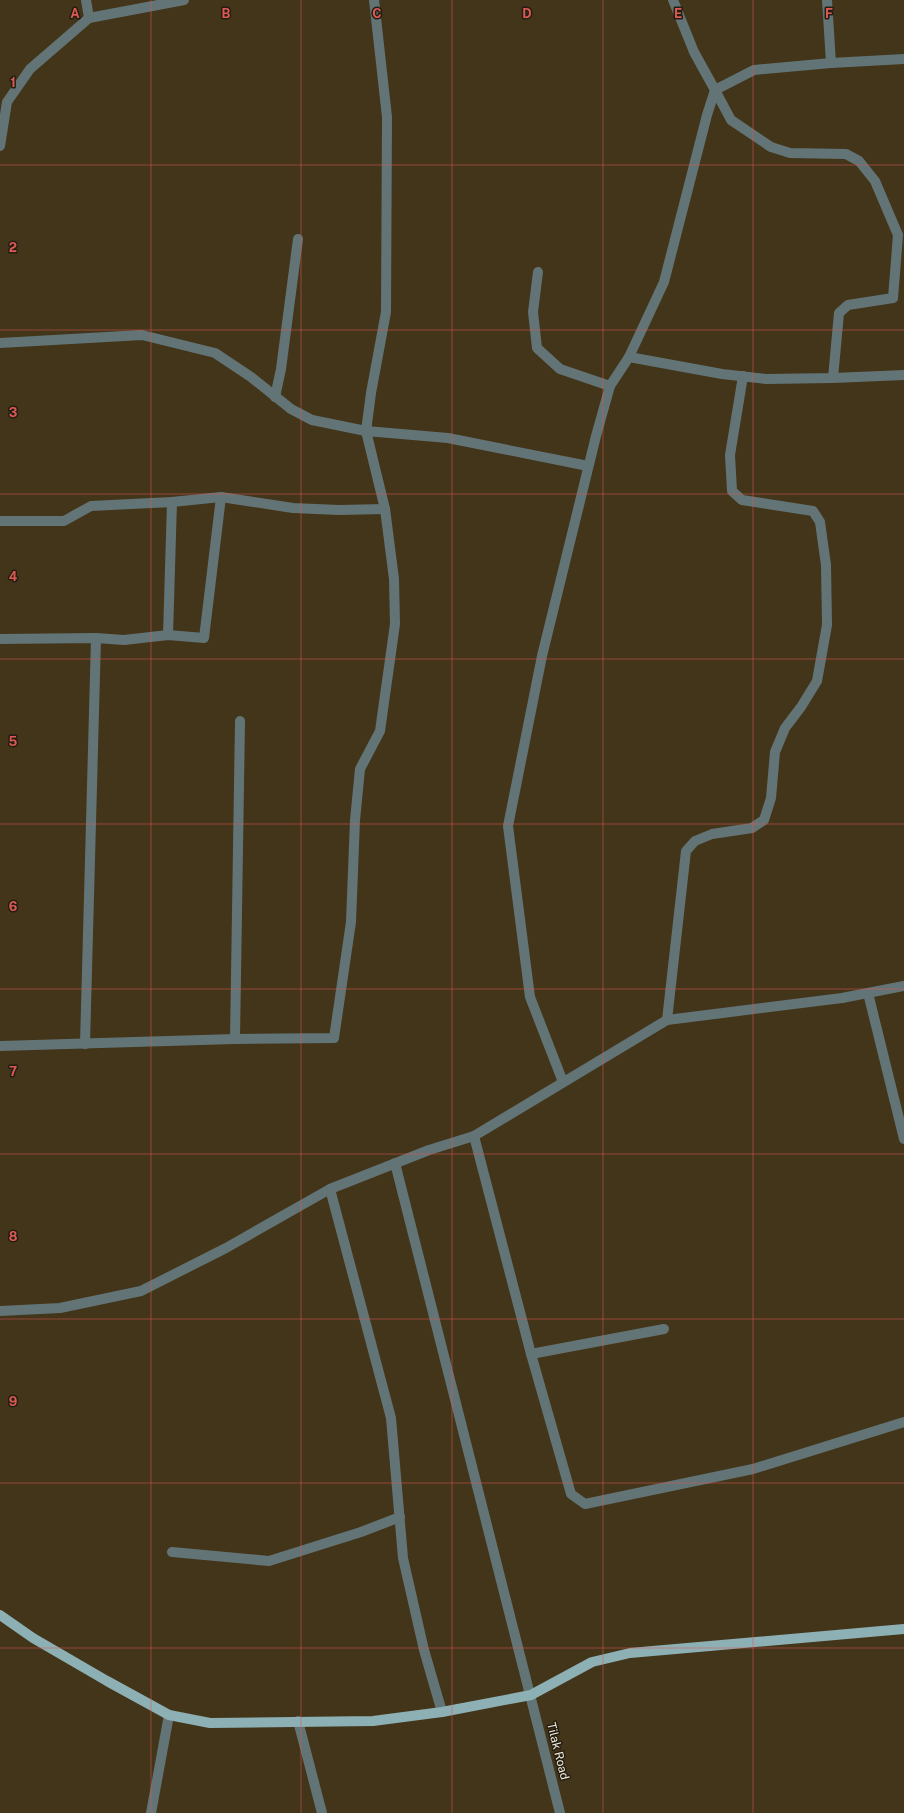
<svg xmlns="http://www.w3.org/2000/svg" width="904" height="1813" viewBox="0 0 904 1813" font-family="'Public Sans',sans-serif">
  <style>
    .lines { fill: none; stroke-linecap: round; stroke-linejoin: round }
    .minor { stroke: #637476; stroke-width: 10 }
    .major { stroke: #8db0b5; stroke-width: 10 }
    .grid { fill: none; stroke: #dd5955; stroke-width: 1; stroke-opacity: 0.55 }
    .labels { text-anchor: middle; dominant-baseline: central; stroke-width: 3; stroke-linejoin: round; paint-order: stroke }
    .street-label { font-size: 12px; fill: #f2ebdb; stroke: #241e12 }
    .grid-label { font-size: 13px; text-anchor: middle; font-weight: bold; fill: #dd5955; stroke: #241e12; stroke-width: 3; stroke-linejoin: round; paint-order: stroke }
  </style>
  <rect width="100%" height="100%" fill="#42351a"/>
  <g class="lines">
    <g class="minor">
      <path d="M86,0L89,18"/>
      <path d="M827,0L831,63"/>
      <path d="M0,146L7,102L30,69L89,18L184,0"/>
      <path d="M538,272L533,312L537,348L560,369L610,386"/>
      <path d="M0,343L142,335L215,353L251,377L291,409L312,420L366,431L448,438L588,466"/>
      <path d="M629,357L722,374L766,379L833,378L904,375"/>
      <path d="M833,378L839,313L848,305L893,298L898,235L875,181L859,161L846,154L790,153L771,147L731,120L715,90L754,70L831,63L904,59"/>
      <path d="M275,397L281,369L298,239"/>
      <path d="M0,521H64L91,506L172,502L221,497L293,508L339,510L385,509"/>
      <path d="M168,635L172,502"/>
      <path d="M0,639L96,638L124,640L168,635L204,638L221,497"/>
      <path d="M868,993L904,1139"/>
      <path d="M667,1020L686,851L695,841L712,834L752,828L764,820L771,798L775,752L785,728L801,707L817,681L827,625L826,565L820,522L813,511L742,500L732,491L730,455L743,376"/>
      <path d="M235,1039L240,721"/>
      <path d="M85,1044L96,638"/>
      <path d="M0,1046L235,1039L334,1038L351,922L355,820L360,769L380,731L395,624L394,579L385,509L366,431L371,393L386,312L387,117L374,0"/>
      <path d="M563,1082L530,997L508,826L542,656L596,436L610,386L629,357L664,282L707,115L715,90L694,52L673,0"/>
      <path d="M474,1136L531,1354L571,1494L585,1504L753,1469L904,1422"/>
      <path d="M395,1163L560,1813"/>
      <path d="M330,1189L391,1418L403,1558L424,1650L442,1712"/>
      <path d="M0,1311L60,1308L141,1291L226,1248L330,1189L429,1150L474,1136L667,1020L842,998L904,986"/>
      <path d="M531,1354L664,1329"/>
      <path d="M172,1552L269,1561L361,1532L400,1517"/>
      <path d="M298,1721L322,1813"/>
      <path d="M151,1813L169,1715"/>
    </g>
    <path class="major" d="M0,1615L33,1638L107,1681L169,1715L210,1723L373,1721L442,1712L531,1695L592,1662L630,1653L904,1629"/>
  </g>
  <path class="grid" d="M151,0V1813M301,0V1813M452,0V1813M603,0V1813M753,0V1813M0,165H904M0,330H904M0,494H904M0,659H904M0,824H904M0,989H904M0,1154H904M0,1319H904M0,1483H904M0,1648H904"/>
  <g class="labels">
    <g class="street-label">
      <text transform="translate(558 1751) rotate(76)">Tilak Road</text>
    </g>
  </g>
  <g class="grid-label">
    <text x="75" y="18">A</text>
    <text x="226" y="18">B</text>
    <text x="377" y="18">C</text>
    <text x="527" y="18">D</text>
    <text x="678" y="18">E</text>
    <text x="829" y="18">F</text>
    <text x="13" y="87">1</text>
    <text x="13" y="252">2</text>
    <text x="13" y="417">3</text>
    <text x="13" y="581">4</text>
    <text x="13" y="746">5</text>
    <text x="13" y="911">6</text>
    <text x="13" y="1076">7</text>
    <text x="13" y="1241">8</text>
    <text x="13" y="1406">9</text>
  </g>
</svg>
